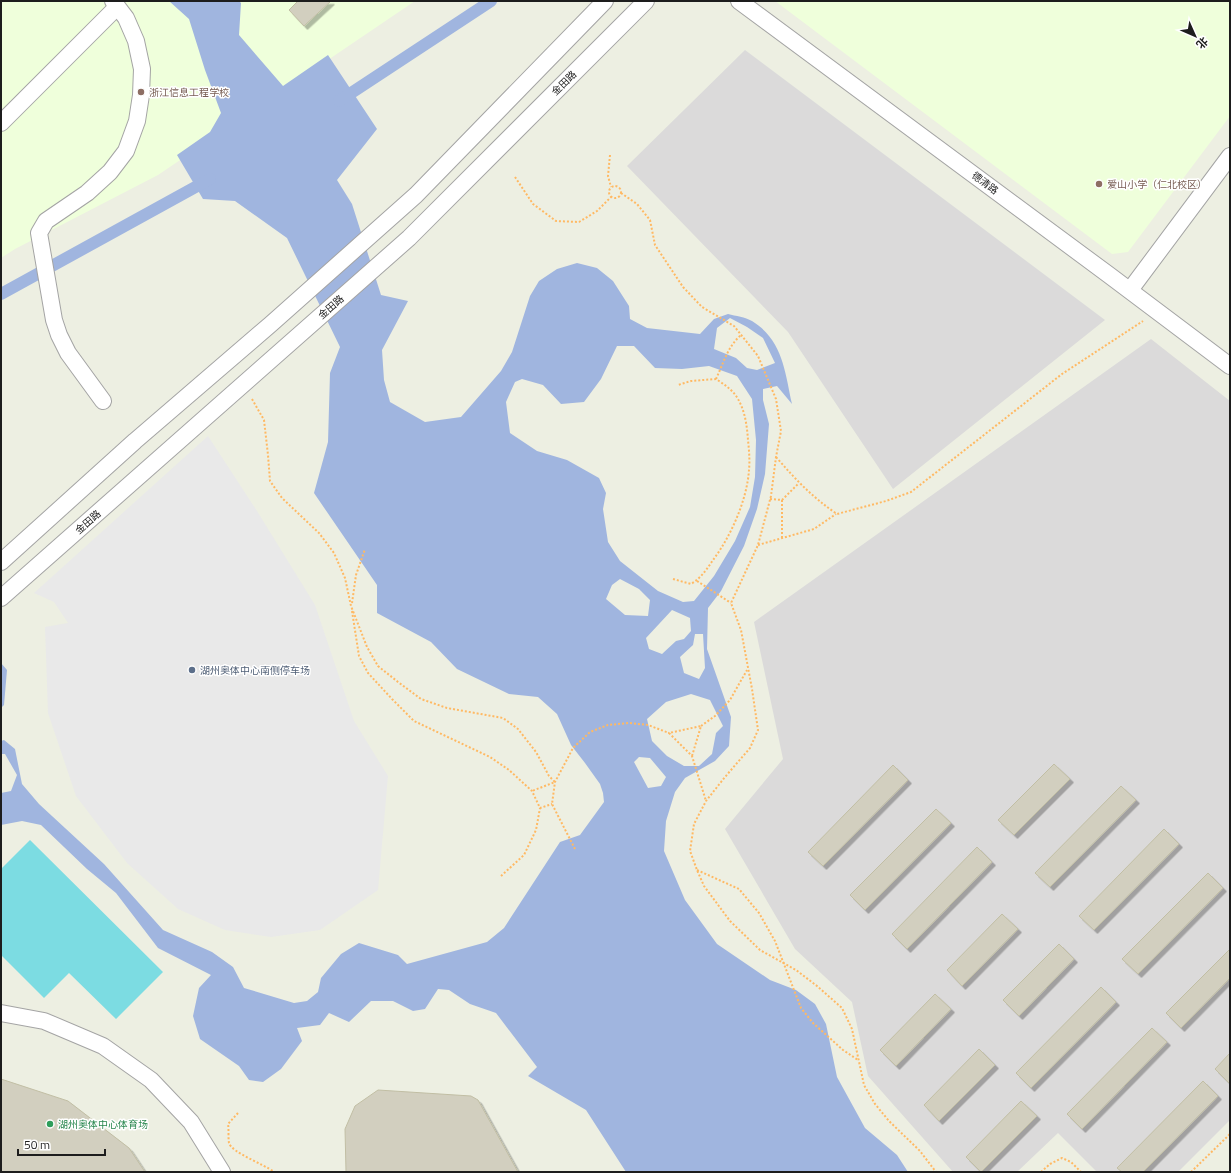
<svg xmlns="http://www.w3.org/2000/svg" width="1231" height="1173" viewBox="0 0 1231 1173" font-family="'Titillium Web','Noto Sans SC',sans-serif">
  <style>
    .residential { fill: #dbdada }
    .education { fill: #efffdb }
    .pitch { fill: #7cdce2 }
    .parking { fill: #e9e9e9 }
    .water { fill: #a0b5df; fill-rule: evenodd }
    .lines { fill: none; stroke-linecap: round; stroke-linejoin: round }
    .canal { stroke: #a0b5df; stroke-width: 12 }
    .building { fill: #d2cfbf; stroke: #c1bea4; filter: url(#shadow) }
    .minor-casing { stroke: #a4a4a4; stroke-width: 18 }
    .path { stroke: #ffb963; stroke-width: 2; stroke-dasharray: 2 2; stroke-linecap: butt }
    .minor { stroke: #fff; stroke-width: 16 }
    .education-dot { fill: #8d6e63; stroke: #fff; stroke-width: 1.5 }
    .service-dot { fill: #5c6f8a; stroke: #fff; stroke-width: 1.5 }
    .leisure-dot { fill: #2e9e5b; stroke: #fff; stroke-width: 1.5 }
    .labels { text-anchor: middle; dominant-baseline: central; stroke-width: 3; stroke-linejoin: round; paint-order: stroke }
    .street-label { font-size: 10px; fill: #1d1d1d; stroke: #fff }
    .education-label { font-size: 10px; fill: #785e54; stroke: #fff; text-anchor: start }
    .service-label { font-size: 10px; fill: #4e5e75; stroke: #fff; text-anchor: start }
    .leisure-label { font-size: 10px; fill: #27864d; stroke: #fff; text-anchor: start }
  </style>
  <defs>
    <filter id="shadow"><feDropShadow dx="3.5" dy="3.5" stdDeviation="0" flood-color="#0004"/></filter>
  </defs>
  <rect width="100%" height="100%" fill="#edefe2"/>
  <g class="residential">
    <path d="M745,50L1105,320L893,489L788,332L627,166Z"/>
    <path d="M1151,339L1230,401V1120L1178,1172H1097L1058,1133L1017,1172H953L868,1076L852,1002L795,949L725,829L783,759L754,622Z"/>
  </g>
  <g class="education">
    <path d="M1,1H415L158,175L15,249L1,258Z"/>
    <path d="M775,1H1230V116L1128,252L1112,254Z"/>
  </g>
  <path class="pitch" d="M30,840L163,972L116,1019L69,973L44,998L2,956L1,957V869Z"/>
  <path class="parking" d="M208,436L257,511L315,605L354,721L388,776L378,890L320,930L271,937L225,930L178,909L127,863L76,796L48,713L45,627L68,623L54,602L34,593Z"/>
  <g class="water">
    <path d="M169,1H239L241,3L239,35L283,86L328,55L377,129L337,180L352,204L381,295L408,301L382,350L384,380L390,402L425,422L461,417L501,371L512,352L530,296L539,281L557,269L577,263L597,268L613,281L629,306L630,319L647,328L700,334L714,319L728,314C736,316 745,317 752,321C783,340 785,372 792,404L777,386L763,389V400L769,424L765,474L757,509L744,546L721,591L708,608L707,649L731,717L729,746L715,761L685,778L675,792L666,821L664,851L685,900L717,944L770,980L796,990L815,1004L826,1024L837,1077L865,1128L897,1155L908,1172H626L586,1110L528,1076L537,1067L496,1013L470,1004L449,990L438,989L425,1009L413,1011L393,1001H371L349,1022L329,1013L320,1025L297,1028L302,1041L281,1069L263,1082L249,1080L239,1066L200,1039L193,1016L199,988L211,975L158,948L116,893L87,869L41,825L22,821L1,825V793L11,791L17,775L5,754H1V741L4,740L15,749L22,784L39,804L104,864L163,930L212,952L233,967L244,988L294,1003L307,1001L318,992L321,978L341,954L359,943L398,955L407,964L487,942L504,928L560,842L580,835L604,802L603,793L600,784L585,763L571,745L557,714L538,697L509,694L457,669L431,642L377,613V585L314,493L328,442L330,373L340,347L287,238L235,201L203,199L177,155L210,132L221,113L205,70L189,19ZM730,318L747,327L763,338L775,363L757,370L747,368L736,358L714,349L717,328ZM617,346H634L655,368L682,369L709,366L737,376L752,399L756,440L755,477L750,507L735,541L714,576L694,601L683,602L658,591L620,561L608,542L603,509L606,493L599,478L567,460L537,451L510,433L506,402L515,382L522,379L543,385L561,404L584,402L601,379ZM620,579L639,589L650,600L648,616L625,615L606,599L612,585ZM672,610L690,618L691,631L684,639L676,641L662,654L649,649L646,638ZM695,634H703L705,668L699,679L684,673L680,657L693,645ZM691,694L710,700L723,726L716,733L712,754L699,766H684L667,756L652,741L647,719L666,702ZM639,757L650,758L666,777L661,786L648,788L634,762Z"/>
    <path d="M1,663L7,670L4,705L1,708Z"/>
  </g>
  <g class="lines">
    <g class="canal">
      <path d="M339,101L491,1"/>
      <path d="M1,294L210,179"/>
    </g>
  </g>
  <g class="building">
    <path d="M298,1H331L304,26L289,10Z"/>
    <path d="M1054,764L1070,779L1014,835L998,820Z"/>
    <path d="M893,765L908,780L823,866L808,852Z"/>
    <path d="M1121,786L1136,800L1050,887L1035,873Z"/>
    <path d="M936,809L951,823L865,910L850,895Z"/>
    <path d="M1164,829L1179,844L1094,930L1079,916Z"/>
    <path d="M977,847L992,862L907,949L892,934Z"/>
    <path d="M1208,873L1223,888L1138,974L1122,959Z"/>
    <path d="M1002,914L1018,929L962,986L947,970Z"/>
    <path d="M1059,944L1074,959L1019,1016L1003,1000Z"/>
    <path d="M1230,949V978L1181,1028L1166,1013Z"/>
    <path d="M1101,987L1116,1002L1031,1088L1016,1073Z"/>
    <path d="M935,994L951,1009L896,1066L880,1050Z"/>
    <path d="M1152,1028L1167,1042L1082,1129L1067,1114Z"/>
    <path d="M979,1049L995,1065L939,1121L924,1105Z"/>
    <path d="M1230,1053V1084L1215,1069Z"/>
    <path d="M1,1079L68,1101L129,1148L145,1172H1Z"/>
    <path d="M1203,1081L1218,1096L1143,1172H1122L1117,1168Z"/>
    <path d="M378,1090L471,1096L478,1100L518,1172H346L345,1129L355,1106Z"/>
    <path d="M1021,1101L1037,1116L981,1172L966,1157Z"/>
  </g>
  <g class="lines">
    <g class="minor-casing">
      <g id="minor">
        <path d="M739,1L1109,275L1230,366"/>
        <path d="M1,123L117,7"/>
        <path d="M1130,290L1230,156"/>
        <path d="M103,401L68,353L59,335L54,320L39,233L46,221L87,193L110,172L126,151L137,121L141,95L142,69L136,41L126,18L113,1"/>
        <path d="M1,562L135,441L271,324L416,195L605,1"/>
        <path d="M1,598L409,238L646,1"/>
        <path d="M1,1013L44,1021L103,1046L151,1080L191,1122L222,1172"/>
      </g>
    </g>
    <g class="path">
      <path d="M610,155L608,176L611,187"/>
      <path d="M515,177L533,204L556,221L579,222L597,211L611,197"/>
      <circle cx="615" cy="192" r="6"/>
      <path d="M621,193L637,204L650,220L655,245L683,287L702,307L734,326L758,356L776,399L781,431L776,457L771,496L758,545L731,603L741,630L752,689L758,730L750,748L725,777L706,801L694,824L690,851L697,870L704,886L730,921L760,950L796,970L817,986L842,1008L852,1029L864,1085L875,1104L889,1121L920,1151L936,1172"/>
      <path d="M716,379C723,364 728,346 741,335"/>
      <path d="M252,399L264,420L268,455L270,481L282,498L319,533L334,553L345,578L351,606L367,647L378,666L398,682L421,699L447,708L503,718L518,729L536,752L549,776L555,782L532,791"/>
      <path d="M776,457C796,480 812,497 837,514L886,501L911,492L1062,374L1143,321"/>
      <path d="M770,499L782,500L799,483"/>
      <path d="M782,500V538"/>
      <path d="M758,545L814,529L836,514"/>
      <path d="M673,579L691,584C701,578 707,569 713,560C731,536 747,500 749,470C750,460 749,450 748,440C747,426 745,411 738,399C733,390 725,385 716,379L691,381L678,385"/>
      <path d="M697,581L731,603"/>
      <path d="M352,603L356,575L365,549"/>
      <path d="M352,611L359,656L368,673L392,699L414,721L490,757L509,770L532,791L540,808L552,804"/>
      <path d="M701,726L715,716L730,700L747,670"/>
      <path d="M692,756L701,726L669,733L692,756L706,801"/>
      <path d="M575,849L552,804L555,782L573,748L590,732L608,725L629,723L648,725L669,733"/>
      <path d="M697,870L739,889L759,913L775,941L801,1008L813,1023L843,1050L858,1060"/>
      <path d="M501,876L524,855L536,830L540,808"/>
      <path d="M238,1113L228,1124C229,1130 228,1137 229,1143C232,1153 264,1164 274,1172"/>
      <path d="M1041,1172L1050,1164L1062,1158L1071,1162L1081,1172"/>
      <path d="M1191,1172L1230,1134"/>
    </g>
    <use href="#minor" class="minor"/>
  </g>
  <g class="education-dot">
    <circle cx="141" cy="92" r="4"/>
    <circle cx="1099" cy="184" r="4"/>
  </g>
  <circle class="service-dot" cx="192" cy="670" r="4"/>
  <circle class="leisure-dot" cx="50" cy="1124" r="4"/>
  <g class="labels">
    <g class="street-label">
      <text transform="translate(564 83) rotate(-45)">金田路</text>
      <text transform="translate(985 183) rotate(37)">德清路</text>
      <text transform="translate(331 307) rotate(-41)">金田路</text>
      <text transform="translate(88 522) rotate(-41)">金田路</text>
    </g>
    <g class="education-label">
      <text x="149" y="92">浙江信息工程学校</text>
      <text x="1107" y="184">爱山小学（仁北校区）</text>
    </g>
    <g class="service-label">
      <text x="200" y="670">湖州奥体中心南侧停车场</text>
    </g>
    <g class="leisure-label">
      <text x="58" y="1124">湖州奥体中心体育场</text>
    </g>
  </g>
  <rect width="1231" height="1173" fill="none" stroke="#1d1d1d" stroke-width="4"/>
  <g transform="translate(1195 36) rotate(135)" stroke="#ffffff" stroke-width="3" paint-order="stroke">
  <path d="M0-3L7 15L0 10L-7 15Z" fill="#1d1d1d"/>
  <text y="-6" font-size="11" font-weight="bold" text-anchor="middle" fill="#1d1d1d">北</text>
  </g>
  <path d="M18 1149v6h87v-6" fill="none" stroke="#1d1d1d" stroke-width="2"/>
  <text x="24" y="1149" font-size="12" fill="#1d1d1d" stroke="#ffffff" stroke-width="3" paint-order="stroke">50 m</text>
</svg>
